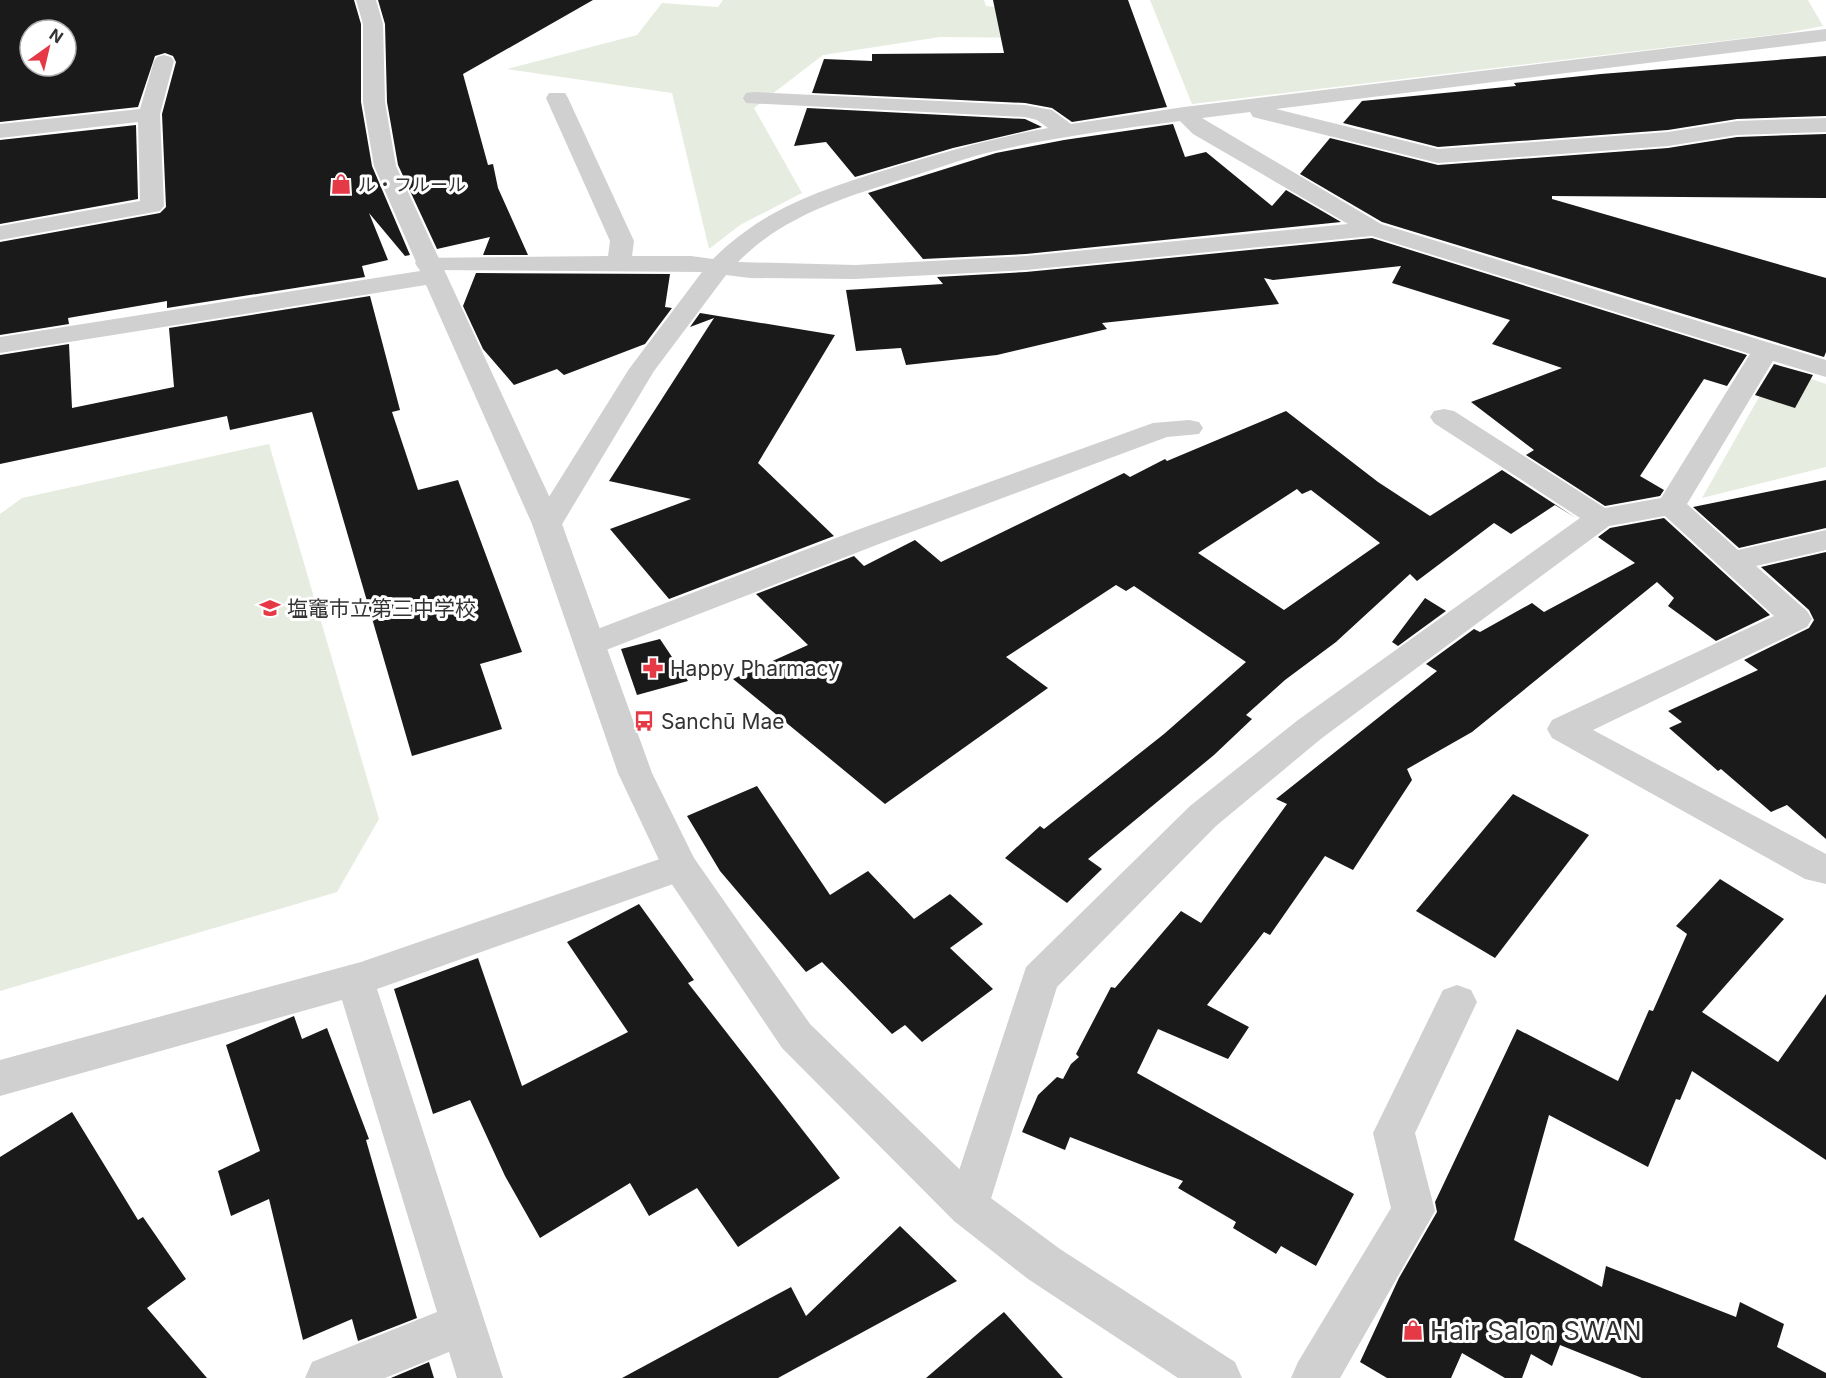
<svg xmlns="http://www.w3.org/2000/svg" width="1826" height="1378" viewBox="0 0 1826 1378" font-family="Inter,'Noto Sans JP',sans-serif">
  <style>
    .green { fill: #e6ecdf }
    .building { fill: #1a1a1a; fill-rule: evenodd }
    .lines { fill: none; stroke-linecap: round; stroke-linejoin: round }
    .minor { fill: #d0d0d0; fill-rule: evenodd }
    .tertiary { fill: #d0d0d0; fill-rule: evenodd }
    .labels { text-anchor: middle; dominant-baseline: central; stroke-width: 6; stroke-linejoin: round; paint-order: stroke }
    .far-poi-label { font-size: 18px; fill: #333; stroke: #fff; text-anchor: start }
    .poi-label { font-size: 21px; fill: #333; stroke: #fff; text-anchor: start }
    .near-poi-label { font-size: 26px; fill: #333; stroke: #fff; text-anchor: start }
  </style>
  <rect width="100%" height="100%" fill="#fff"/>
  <g class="green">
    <path d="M723,0H984L986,6L1022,9L1031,38L940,37L823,55L754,108L802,193L740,225L709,249L672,93L507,69L637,35L662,3L718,7Z"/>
    <path d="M1150,0H1808L1823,26L1780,34L1192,104Z"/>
    <path d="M1776,367L1826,384V467L1702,498Z"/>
    <path d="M269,444L379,819L337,892L0,991V514L22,498Z"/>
  </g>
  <g class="building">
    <path d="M0,0H354L361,24V102L372,166L410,255L405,256L369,213L388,260L362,266L365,277L167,308V301L68,318L69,324L0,335V242L160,213L166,207L162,114L176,62L173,56L165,53L155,56L138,107L0,122ZM30,30H66V66H30Z"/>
    <path d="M378,0H593L463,74L488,165L493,164L498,188L528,255H483L490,237L437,249L398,165L387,102L385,24Z"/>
    <path d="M993,0H1128L1167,107L1072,122L1052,108L1025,103L812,93L824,59L872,61V54L1004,53Z"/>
    <path d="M1826,56V116L1737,119L1668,130L1438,147L1343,123L1362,101L1516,86L1514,83L1601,74Z"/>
    <path d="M807,108L1025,119L1042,127L953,148L855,177L826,142L794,146Z"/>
    <path d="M1173,124L1185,157L1206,152L1272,206L1286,190L1341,222L1026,254L923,259L868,193L996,153L1064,140Z"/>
    <path d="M136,125L138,199L0,224V140Z"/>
    <path d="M1826,134V198L1552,196V199L1826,278V352L1824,357L1382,222L1300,174L1330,138L1438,165L1668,148L1737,137Z"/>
    <path d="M1372,238L1747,355L1727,386L1704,379L1640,476L1664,490L1660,496L1605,506L1526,455L1534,450L1471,402L1562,368L1492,344L1510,320L1392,283L1401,266L1273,280L1264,278L1279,304L1102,323L1107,329L997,355L906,365L901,348L856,351L846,290L943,284L937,277L1026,272Z"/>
    <path d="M476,273L670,274L665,307L672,308L645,344L564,375L557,369L514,385L483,349L463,306Z"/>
    <path d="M370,296L400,410L392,412L418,490L458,480L522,652L480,664L502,729L412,756L312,412L230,430L227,416L0,464V355L69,344L72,408L174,387L169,328Z"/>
    <path d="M700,313L835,335L758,463L834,536L669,599L610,529L691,499L609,481L714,318L690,327Z"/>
    <path d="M1774,364L1813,375L1795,408L1755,395Z"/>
    <path d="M1286,411L1378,482L1430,516L1502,470L1576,518L1555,505L1511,534L1494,523L1417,581L1410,574L1336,642L1285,680L1246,715L1252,719L1214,755L1088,859L1102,869L1067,903L1005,858L1040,826L1044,829L1164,734L1246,662L1134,586L1126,591L1116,585L1006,657L1048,688L885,804L733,679L808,645L756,594L854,556L864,566L915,540L941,562L1124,473L1130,477L1165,459L1167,461ZM1297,489L1302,494L1311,490L1380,543L1284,610L1198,553Z"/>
    <path d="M1826,480V528L1739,548L1693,507Z"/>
    <path d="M1664,518L1770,615L1716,641L1668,606L1674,598L1657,582L1472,732L1407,769L1412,780L1353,870L1325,856L1270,935L1264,932L1207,1005L1249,1027L1228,1059L1158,1029L1137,1073L1354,1194L1316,1266L1281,1246L1276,1254L1233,1228L1236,1222L1178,1188L1183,1181L1070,1137L1065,1150L1022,1132L1038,1095L1057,1077L1063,1079L1071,1064L1079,1057L1076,1054L1111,987L1115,988L1181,911L1201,923L1287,804L1276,799L1437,671L1426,664L1474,629L1480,632L1532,603L1544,612L1635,563L1598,537L1610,528Z"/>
    <path d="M1826,552V839L1787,805L1771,812L1721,769L1718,771L1669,728L1682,722L1668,711L1758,670L1744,660L1809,628L1814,620L1809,610L1761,567Z"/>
    <path d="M1425,598L1446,611L1398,646L1392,642Z"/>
    <path d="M660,639L688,681L637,695L621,649Z"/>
    <path d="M757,786L830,895L868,871L914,919L950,894L983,924L950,948L993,989L922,1042L905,1025L892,1034L822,962L806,972L720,871L687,816Z"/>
    <path d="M1513,794L1589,835L1495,958L1416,911Z"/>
    <path d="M1720,879L1784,919L1702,1012L1778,1062L1826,994V1160L1692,1071L1680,1100L1676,1099L1648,1167L1549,1115L1514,1240L1602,1287L1606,1266L1736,1317L1740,1302L1784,1324L1777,1347L1826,1373V1378H1642L1560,1345L1552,1366L1531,1354L1522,1378H1505L1462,1353L1451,1378H1387L1360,1362L1399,1278L1437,1212L1435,1202L1517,1029L1618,1081L1649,1010L1653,1011L1687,934L1676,926Z"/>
    <path d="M639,904L694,980L688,983L840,1178L738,1247L697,1188L649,1216L630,1183L540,1238L505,1176L470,1100L433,1114L394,989L478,958L522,1086L628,1032L567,942Z"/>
    <path d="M294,1016L302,1039L327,1028L369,1139L366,1140L417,1318L358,1341L352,1319L303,1340L269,1199L231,1216L218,1171L260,1151L226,1045Z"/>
    <path d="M72,1112L138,1220L143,1217L186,1279L147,1308L207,1378H0V1157Z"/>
    <path d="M900,1226L957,1281L778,1378H622L791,1287L806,1316Z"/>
    <path d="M1004,1312L1063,1378H926L982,1330Z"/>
    <path d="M429,1362L434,1378H391Z"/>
  </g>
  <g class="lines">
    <g class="minor">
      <path d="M1826,29V41L1276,109L1438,149L1668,132L1737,121L1826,118V132L1737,135L1668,146L1438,163L1253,117L1250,112L1202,118L1381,224L1826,360V377L1773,361L1687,504L1738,550L1826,530V550L1756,566L1807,611L1812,619L1807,627L1593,730L1826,854V884L1805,879L1552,738L1547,729L1552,720L1774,616L1665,516L1609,526L1322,738L1216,826L1057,987L984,1221L969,1227L954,1221L947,1207L1026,967L1190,806L1298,720L1580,518L1434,423L1430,417L1434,411L1444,409L1454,411L1605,508L1661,498L1750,354L1372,236L1026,270L855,279L750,278L726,275L654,371L558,531L547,534L536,531L532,524L629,369L702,272L427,270L418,268L415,263L418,258L608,256L610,241L546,98L549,93H565L568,98L634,241L632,256H691L713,259C767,205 828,188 898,166C948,151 997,137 1048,128L1037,120L1025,117L746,103L743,98L746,93L754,92L1025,105L1052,110L1071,124L1184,107ZM1180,121L1193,134L1348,224L1026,256L855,265L738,262C783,216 843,198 903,179C934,170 964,158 995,151C1055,137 1118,129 1180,121Z"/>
      <path d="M164,55L171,57L174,61L160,114L164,206L160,211L0,240V226L140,201L138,122L0,138V124L140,109L154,61L157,57Z"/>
      <path d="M1189,420L1199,422L1203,428L1199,434L1167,437L879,544L601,652L590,655L579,652L574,644L579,636L857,530L1153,423Z"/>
      <path d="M680,852L693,857L698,867L693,877L377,989L503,1378H457L449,1352L385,1378H305L312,1362L437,1312L342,1000L0,1096V1060L361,962Z"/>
      <path d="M1457,985L1471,990L1477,1002L1415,1133L1435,1211L1340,1378H1291L1298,1362L1391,1208L1373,1133L1443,990Z"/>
    </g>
    <path class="tertiary" d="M356,0H376L383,24L385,102L396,166L562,524L652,773L694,858L810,1024L984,1193L1060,1249L1235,1362L1242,1378H1178L1028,1279L954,1221L782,1048L667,877L618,773L532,524L426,285L0,353V337L420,271L374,166L363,102V24Z"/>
  </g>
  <defs>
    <g id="shop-bare" transform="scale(1.62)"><path d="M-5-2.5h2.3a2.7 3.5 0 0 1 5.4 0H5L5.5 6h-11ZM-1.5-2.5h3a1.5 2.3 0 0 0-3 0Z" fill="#e63946" stroke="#fff" stroke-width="2.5" paint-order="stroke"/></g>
    <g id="school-bare" transform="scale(1.62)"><path d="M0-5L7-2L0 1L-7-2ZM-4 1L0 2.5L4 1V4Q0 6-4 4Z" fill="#e63946" stroke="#fff" stroke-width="2.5" paint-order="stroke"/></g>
    <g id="pharmacy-bare" transform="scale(1.62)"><path d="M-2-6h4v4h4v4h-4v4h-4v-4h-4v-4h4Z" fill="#e63946" stroke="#fff" stroke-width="2.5" paint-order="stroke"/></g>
    <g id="bus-bare" transform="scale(1.62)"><path d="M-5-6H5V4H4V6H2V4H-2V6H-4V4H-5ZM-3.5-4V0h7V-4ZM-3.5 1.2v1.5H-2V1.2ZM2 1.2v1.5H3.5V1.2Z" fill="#e63946" stroke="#fff" stroke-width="2.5" paint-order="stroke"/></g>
  </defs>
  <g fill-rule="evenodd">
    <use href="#shop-bare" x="341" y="184"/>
    <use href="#school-bare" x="270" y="608"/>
    <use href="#pharmacy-bare" x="653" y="668"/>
    <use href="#bus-bare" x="644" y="721"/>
    <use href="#shop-bare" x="1413" y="1330"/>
  </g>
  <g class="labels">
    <g class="far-poi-label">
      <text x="358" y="184">ル・フルール</text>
    </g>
    <g class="poi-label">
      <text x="287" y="608">塩竈市立第三中学校</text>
      <text x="670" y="668">Happy Pharmacy</text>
      <text x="661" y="721">Sanchū Mae</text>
    </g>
    <g class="near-poi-label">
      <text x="1430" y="1330">Hair Salon SWAN</text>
    </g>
  </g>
  <g transform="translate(48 48) rotate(34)"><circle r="28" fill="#ffffff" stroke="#adadad" stroke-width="1.5"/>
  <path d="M0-4.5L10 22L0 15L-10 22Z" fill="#e63946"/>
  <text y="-9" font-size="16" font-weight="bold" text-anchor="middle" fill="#333333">N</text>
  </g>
</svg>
